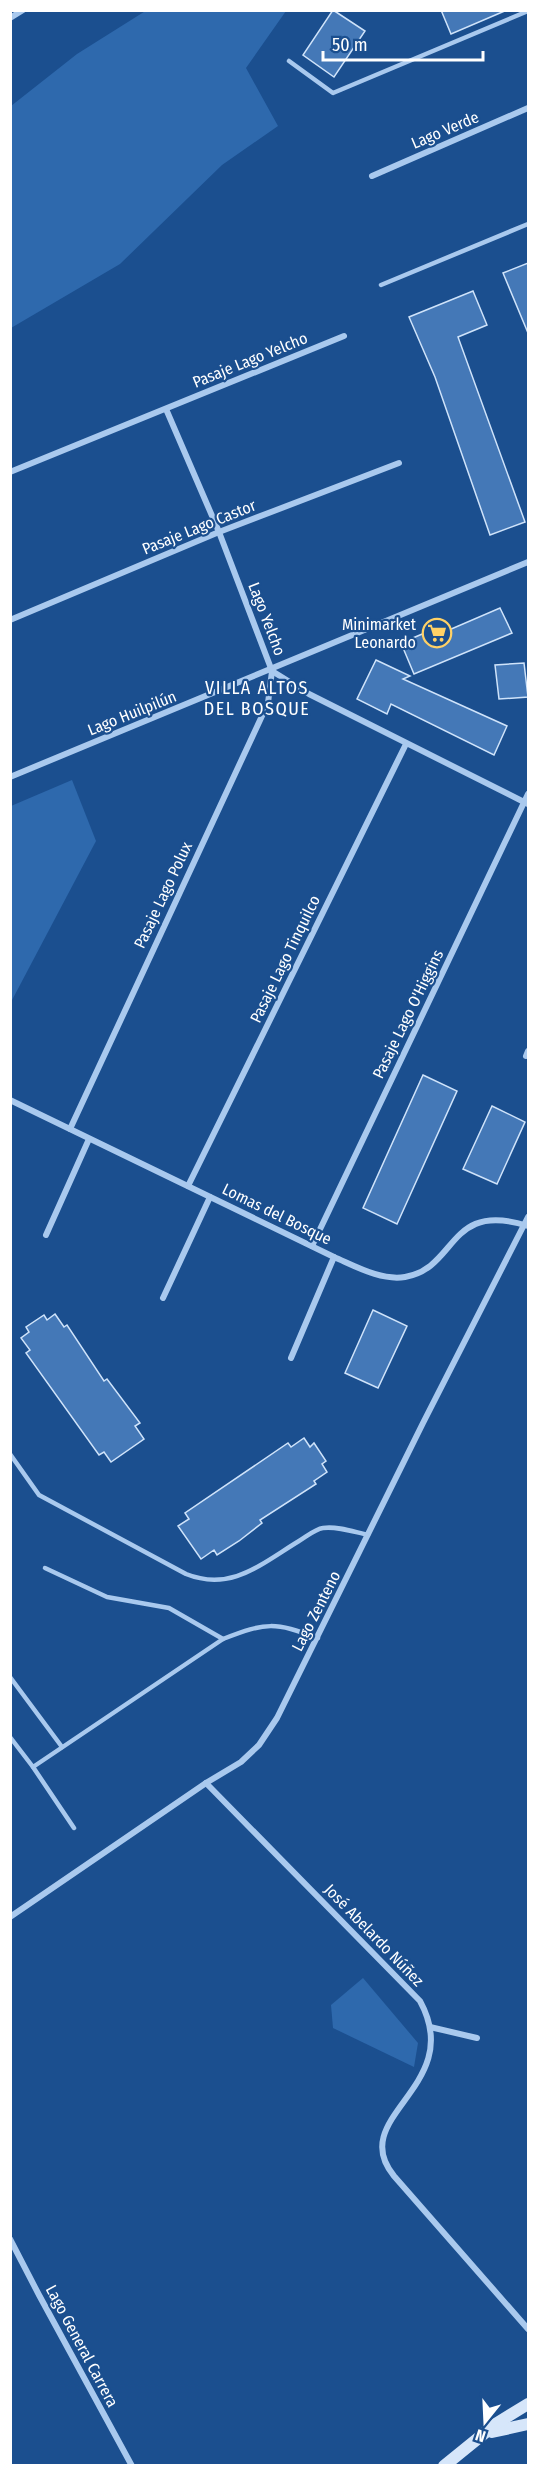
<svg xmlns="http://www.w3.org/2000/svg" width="539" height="2476" viewBox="0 0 539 2476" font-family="'Fira Sans Condensed',sans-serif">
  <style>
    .green { fill: #2e69ad }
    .building { fill: #4478b7; stroke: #cfe3fa; stroke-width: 1.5 }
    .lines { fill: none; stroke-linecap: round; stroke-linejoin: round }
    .service { stroke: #a9c9ee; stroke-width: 4.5 }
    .minor { stroke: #a9c9ee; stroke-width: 6 }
    .secondary { stroke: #d6e6fa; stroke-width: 12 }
    .labels { text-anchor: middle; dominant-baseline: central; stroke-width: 4.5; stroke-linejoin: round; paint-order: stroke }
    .street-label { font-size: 16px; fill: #fff; stroke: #1b4f8f }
    .poi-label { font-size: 16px; fill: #fff; stroke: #1b4f8f; text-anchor: end }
    .neighbourhood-label { font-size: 18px; letter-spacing: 1.5px; fill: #fff; stroke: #1b4f8f }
  </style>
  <rect width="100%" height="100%" fill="#1b4f8f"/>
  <g class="green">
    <path d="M147,10L286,11L246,68L278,126L222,165L120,264L11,328V106L77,54Z"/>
    <path d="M72,780L96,841L11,1002V806Z"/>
    <path d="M363,1978L418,2043L414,2067L333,2028L331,2005Z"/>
  </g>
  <g class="building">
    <path d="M333,10L365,31L334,77L303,55Z"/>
    <path d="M441,10H507L451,34Z"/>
    <path d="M528,263V333L503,273Z"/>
    <path d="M473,291L487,325L458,337L525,522L490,535L435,377L409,317Z"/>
    <path d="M500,608L512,633L414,674L401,643L446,624L449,630Z"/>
    <path d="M376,660L410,676L403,679L507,726L494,755L391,704L387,714L357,699Z"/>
    <path d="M524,663L528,697L499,699L495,665Z"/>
    <path d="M423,1075L457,1091L397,1224L363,1208Z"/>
    <path d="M492,1106L525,1122L497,1184L463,1169Z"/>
    <path d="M373,1310L407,1326L378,1388L345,1373Z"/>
    <path d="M55,1314L64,1327L67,1325L104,1381L107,1379L140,1423L135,1426L144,1439L111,1462L104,1452L99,1455L26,1353L30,1350L21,1338L29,1332L26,1327L44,1315L47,1320Z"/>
    <path d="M304,1438L310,1447L314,1443L326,1461L322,1464L327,1472L314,1481L316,1484L260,1520L262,1523L239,1541L217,1555L214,1550L201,1559L178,1526L189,1519L185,1513L288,1443L291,1447Z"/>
  </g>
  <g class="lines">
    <g class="service">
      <path d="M289,61L333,93L528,11"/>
      <path d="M381,285L528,224"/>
      <path d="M10,1454L39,1495L186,1574C231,1592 261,1564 299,1541C306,1537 315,1529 323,1528C338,1526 354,1532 368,1535"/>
      <path d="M45,1568L107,1597L169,1608L223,1639"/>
      <path d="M10,1677L62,1747"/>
      <path d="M10,1737L33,1767L223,1639C267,1622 274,1622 318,1638"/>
      <path d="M33,1767L74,1828"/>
    </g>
    <g class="minor">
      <path d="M10,18L23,10"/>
      <path d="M372,176L528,108"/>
      <path d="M166,409L219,532L272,671L309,694L528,804"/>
      <path d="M10,472L344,336"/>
      <path d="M10,620L219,532L399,463"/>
      <path d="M10,777L528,562"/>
      <path d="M526,1056L528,1051"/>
      <path d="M10,1100L334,1257C355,1266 381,1281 405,1277C458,1268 447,1200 528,1226"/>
      <path d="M70,1129L268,703L272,671"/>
      <path d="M188,1186L406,744"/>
      <path d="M46,1235L89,1139"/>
      <path d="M312,1246L528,794"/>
      <path d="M163,1298L210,1197"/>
      <path d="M291,1358L334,1257"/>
      <path d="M206,1783L420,2001C467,2087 345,2116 394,2176L528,2329"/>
      <path d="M10,1917L206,1783L241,1762L259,1745L277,1718L423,1423L528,1217"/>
      <path d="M430,2027L477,2038"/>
      <path d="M10,2239L39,2295L132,2466"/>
    </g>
    <g class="secondary">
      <path d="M492,2432L528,2424"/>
      <path d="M444,2466L497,2423L528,2404"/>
    </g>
  </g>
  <defs>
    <g id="supermarket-ring" transform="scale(1.5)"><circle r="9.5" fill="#1b4f8f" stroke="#ffd166" stroke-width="1.5"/><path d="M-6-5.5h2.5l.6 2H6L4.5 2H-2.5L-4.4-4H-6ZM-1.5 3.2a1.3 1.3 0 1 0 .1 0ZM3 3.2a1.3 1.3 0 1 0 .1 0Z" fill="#ffd166"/></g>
  </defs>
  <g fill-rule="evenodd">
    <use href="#supermarket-ring" x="437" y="633"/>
  </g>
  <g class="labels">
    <g class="street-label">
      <text transform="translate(445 130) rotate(-23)">Lago Verde</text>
      <text transform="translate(250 360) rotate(-22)">Pasaje Lago Yelcho</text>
      <text transform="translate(199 527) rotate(-22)">Pasaje Lago Castor</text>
      <text transform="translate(267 619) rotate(69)">Lago Yelcho</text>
      <text transform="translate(132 713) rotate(-22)">Lago Huilpilún</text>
      <text transform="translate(163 895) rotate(-65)">Pasaje Lago Polux</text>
      <text transform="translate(285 959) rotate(-64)">Pasaje Lago Tinquilco</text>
      <text transform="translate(408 1014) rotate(-64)">Pasaje Lago O'Higgins</text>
      <text transform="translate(277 1214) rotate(26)">Lomas del Bosque</text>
      <text transform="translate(316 1611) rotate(-63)">Lago Zenteno</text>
      <text transform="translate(374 1935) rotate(46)">José Abelardo Núñez</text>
      <text transform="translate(82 2346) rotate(62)">Lago General Carrera</text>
    </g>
    <g class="poi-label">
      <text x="416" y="624">Minimarket<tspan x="416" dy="18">Leonardo</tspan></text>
    </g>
    <g class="neighbourhood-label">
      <text x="257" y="688">VILLA ALTOS<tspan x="257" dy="21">DEL BOSQUE</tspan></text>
    </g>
  </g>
  <rect width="539" height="2476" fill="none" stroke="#ffffff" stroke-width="24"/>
  <g transform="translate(485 2422) rotate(198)" stroke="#1b4f8f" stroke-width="4.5" paint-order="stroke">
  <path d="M0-4.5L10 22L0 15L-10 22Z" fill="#ffffff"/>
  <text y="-9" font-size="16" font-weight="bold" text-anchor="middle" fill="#ffffff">N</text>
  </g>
  <path d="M323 51v9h160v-9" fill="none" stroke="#ffffff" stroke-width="3"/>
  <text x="332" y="51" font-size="18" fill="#ffffff" stroke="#1b4f8f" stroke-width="4.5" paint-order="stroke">50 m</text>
</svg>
